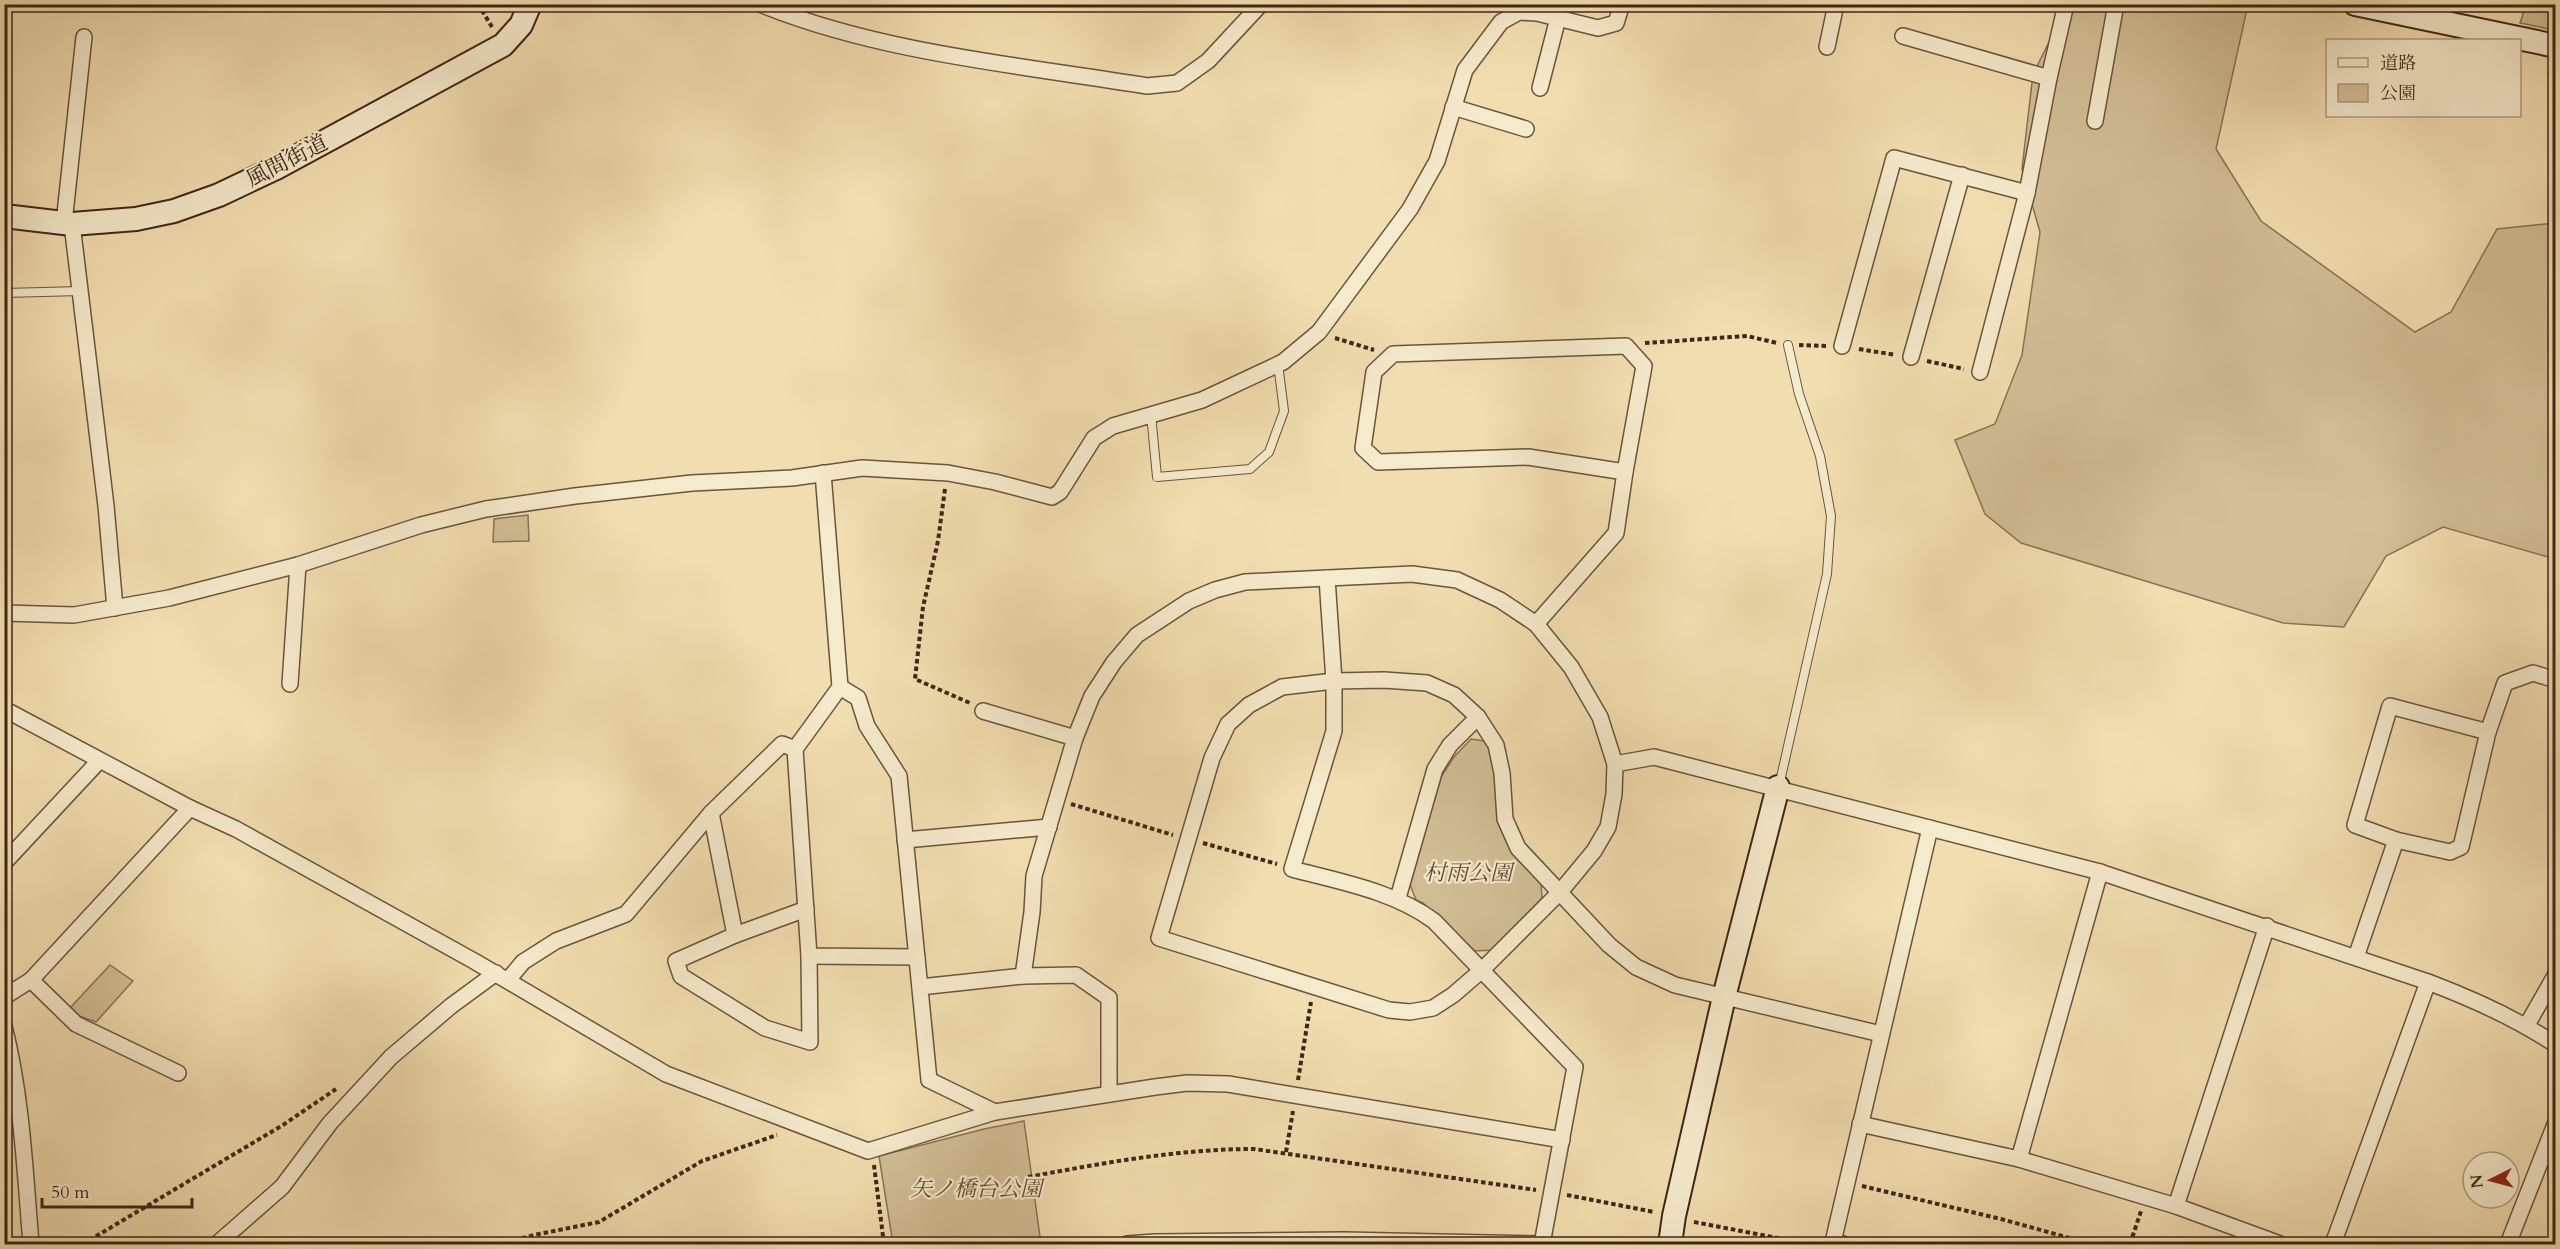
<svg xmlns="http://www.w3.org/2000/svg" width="2560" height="1249" viewBox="0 0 2560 1249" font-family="Cardo,'Noto Serif JP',serif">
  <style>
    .green { fill: #d2bf96; stroke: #887256; stroke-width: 1.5 }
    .water { fill: #b49f7b; stroke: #846f52; stroke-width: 1.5 }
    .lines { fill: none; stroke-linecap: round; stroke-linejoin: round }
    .lane-casing { stroke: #6a543c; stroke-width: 10 }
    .street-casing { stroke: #6a543c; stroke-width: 18 }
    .secondary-casing { stroke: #3d2615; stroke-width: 26 }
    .path { stroke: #3d2615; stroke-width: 4; stroke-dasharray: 4.5 3; stroke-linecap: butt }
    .lane { stroke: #f6eacc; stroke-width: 8 }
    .street { stroke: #f6eacc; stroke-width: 15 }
    .secondary { stroke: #f6eacc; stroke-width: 22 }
    .labels { text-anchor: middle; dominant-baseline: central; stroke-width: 4.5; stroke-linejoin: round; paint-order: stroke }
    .street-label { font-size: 22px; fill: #3d2615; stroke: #f6eacc }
    .park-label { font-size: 22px; font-style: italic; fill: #624c35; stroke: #f6eacc }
  </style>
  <rect width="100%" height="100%" fill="#f1deb0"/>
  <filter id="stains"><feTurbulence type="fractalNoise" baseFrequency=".00333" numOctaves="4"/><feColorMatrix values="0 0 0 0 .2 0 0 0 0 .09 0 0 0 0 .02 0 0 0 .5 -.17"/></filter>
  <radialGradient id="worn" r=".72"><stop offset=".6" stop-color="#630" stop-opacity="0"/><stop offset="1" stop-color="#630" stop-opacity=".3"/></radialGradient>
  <g class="green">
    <path d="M2232,4L2247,9L2216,149L2261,221L2415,332L2451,312L2497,229L2555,223V559L2443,527L2386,556L2344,627L2283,623L2021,543L1985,514L1955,440L1995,424L2022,355L2040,232L2022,169L2033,74L2068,5Z"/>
    <path d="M2526,5H2555L2554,30L2520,23Z"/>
    <path d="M528,515L529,541L493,542L494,519Z"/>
    <path d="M1471,739L1490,742L1508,841L1541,884L1542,898L1493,950L1475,951L1423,903L1416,900L1410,885L1441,777L1454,757Z"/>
    <path d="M110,965L133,981L96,1022L79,1016L70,1008Z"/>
    <path d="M1024,1121L1041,1244H893L879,1156L984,1129Z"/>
  </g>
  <path class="water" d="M795,1239L810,1244H756Z"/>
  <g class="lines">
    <g class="lane-casing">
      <g id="lane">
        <path d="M4,293L81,291"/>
        <path d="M1151,414L1157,477L1250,469L1269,452L1284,411L1278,364"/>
        <path d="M1779,786L1827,574L1831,516L1820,456L1799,394L1788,345"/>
      </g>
    </g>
    <g class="street-casing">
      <g id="street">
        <path d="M760,4C880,53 1019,65 1147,86L1177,83L1208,61L1261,4"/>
        <path d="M1903,36L2049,78"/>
        <path d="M1827,47L1836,4"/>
        <path d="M1540,88L1558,18"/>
        <path d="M1453,107L1526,129"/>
        <path d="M2095,121L2116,4"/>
        <path d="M64,223L84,37"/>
        <path d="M72,224L106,506L115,608"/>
        <path d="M1626,346L1644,366L1625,472L1528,457L1378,462L1363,448L1374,372L1393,354Z"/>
        <path d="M1842,346L1894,158L2027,193"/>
        <path d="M1911,357L1962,175"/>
        <path d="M1980,372L2027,193L2049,78L2066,4"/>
        <path d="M823,473L840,687L795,749L809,956L917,957"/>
        <path d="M4,613L74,615L169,598L298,565L421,525L486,509L575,496L692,483L792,478L862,468L948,473L995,482L1052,497L1060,492L1094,438L1113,426L1202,400L1283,362L1319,332L1410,209L1437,161L1465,70L1501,22L1519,12L1537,13L1598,28L1616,23L1622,4"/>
        <path d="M1536,624L1616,533L1625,472"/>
        <path d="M290,684L298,565"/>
        <path d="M840,687L858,698L867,726L899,776L929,1080L995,1112"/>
        <path d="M4,709L190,808L236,829L474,961L666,1074L868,1151L995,1112L1155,1087L1187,1083L1228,1084L1562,1140"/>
        <path d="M983,711L1075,738"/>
        <path d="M1615,764L1654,757L2100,872L2428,982C2473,999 2516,1018 2556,1045"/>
        <path d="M711,813L735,935L676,961L681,976L765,1028L810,1042L809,956"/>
        <path d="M905,840L1049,827"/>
        <path d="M2396,840L2355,825L2390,706L2488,732"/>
        <path d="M4,863L99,761"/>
        <path d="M1398,898L1435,769L1450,745L1478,717"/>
        <path d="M735,935L806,909"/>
        <path d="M2356,957L2396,840L2450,852L2461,847L2488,732L2505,683L2533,673L2556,680"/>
        <path d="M1023,976L1032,912L1034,876L1075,738L1092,696L1114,662L1137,635L1189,601L1215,590L1245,582L1412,574L1457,580L1500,600L1536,624L1571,667L1600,717L1615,764L1614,794L1608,827L1594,851L1560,892L1482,970L1453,995L1433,1008L1410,1012L1389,1010L1159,938L1212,758L1228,724L1249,705L1282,687L1334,681L1384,680L1427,683L1454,695L1478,717L1496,745L1502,773L1505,819L1518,848L1609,945L1636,967L1675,985L1881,1034"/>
        <path d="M31,980L76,1024L178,1073"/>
        <path d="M508,980L523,962L556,941L626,914L711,813L782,744L795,749"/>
        <path d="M920,987L1023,976L1076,975L1109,998V1092"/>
        <path d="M4,997L31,980L190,808"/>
        <path d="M2527,1025L2556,974"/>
        <path d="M4,1026C22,1097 25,1172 31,1244"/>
        <path d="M1860,1124L2019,1159L2176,1206L2280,1244"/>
        <path d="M2019,1159L2100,872"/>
        <path d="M2176,1206L2267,926"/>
        <path d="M217,1244L282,1187L330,1123L391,1057L451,1006L496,973"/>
        <path d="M1127,1244L1155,1242L1343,1240L1542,1244L1575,1067L1434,921C1393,891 1341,882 1292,869L1334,731V681L1327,578"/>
        <path d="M1843,1244L1833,1242L1930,828"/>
        <path d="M2333,1244L2428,982"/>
        <path d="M2508,1244L2556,1122"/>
      </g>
    </g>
    <g class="secondary-casing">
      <g id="secondary">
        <path d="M2355,4L2556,46"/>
        <path d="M4,216L72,224L136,219L174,211L219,195L276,168L503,45L521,25L530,4"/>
        <path d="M1670,1244L1674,1216L1724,997L1778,787"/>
      </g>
    </g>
    <g class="path">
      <path d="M478,4L492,27"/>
      <path d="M1335,338L1374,350"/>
      <path d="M1645,343L1747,336L1777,343"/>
      <path d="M1799,345L1828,346"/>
      <path d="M1859,349L1896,355"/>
      <path d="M1927,361L1964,369"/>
      <path d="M945,489L938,541L923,607L915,679L970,703"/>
      <path d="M1071,804L1173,835"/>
      <path d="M1203,843L1277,864"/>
      <path d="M1298,1080L1311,1002"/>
      <path d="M1286,1152L1293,1111"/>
      <path d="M874,1165L884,1244"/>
      <path d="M1028,1177C1104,1163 1177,1149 1254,1149L1536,1190"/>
      <path d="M1862,1186L2001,1219L2091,1244"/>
      <path d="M1567,1195L1654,1212"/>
      <path d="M1694,1222L1809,1244"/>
      <path d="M83,1244L283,1125L336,1089"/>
      <path d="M500,1244L534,1235L599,1222L702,1161L777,1135"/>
      <path d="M2130,1244L2141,1211"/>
    </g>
    <use href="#lane" class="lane"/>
    <use href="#street" class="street"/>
    <use href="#secondary" class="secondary"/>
  </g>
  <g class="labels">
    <g class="street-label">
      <text transform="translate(287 161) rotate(-27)">風間街道</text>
    </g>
    <g class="park-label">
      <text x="1468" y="873">村雨公園</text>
      <text x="976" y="1189">矢ノ橋台公園</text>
    </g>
  </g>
  <rect width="2560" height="1249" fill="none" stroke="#f1deb0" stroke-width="24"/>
  <rect x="6" y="6" width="2548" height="1237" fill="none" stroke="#3d2615" stroke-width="3"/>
  <rect x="12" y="12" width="2536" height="1225" fill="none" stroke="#3d2615" stroke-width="1.5"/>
  <rect x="2326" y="39" width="195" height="78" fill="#f6eacc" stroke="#ac9c83" stroke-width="1.5"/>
  <rect x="2338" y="58" width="30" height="9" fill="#f6eacc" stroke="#ac9c83" stroke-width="1.5"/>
  <text x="2380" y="69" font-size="18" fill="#3d2615">道路</text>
  <rect x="2338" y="84" width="30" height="18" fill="#d2bf96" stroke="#ac9c83" stroke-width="1.5"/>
  <text x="2380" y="99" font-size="18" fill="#3d2615">公園</text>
  <g transform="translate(2491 1180) rotate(264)"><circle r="28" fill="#f6eacc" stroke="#ac9c83" stroke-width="1.5"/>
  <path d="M0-4.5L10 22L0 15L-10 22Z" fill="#8f2418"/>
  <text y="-9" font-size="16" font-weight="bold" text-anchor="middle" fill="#3d2615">N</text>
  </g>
  <path d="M42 1198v9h150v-9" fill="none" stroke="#3d2615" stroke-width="3"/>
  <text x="51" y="1198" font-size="18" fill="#3d2615" stroke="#f6eacc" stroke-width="4.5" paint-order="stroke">50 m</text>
  <rect width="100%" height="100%" filter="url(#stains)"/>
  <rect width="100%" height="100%" fill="url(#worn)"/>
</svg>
